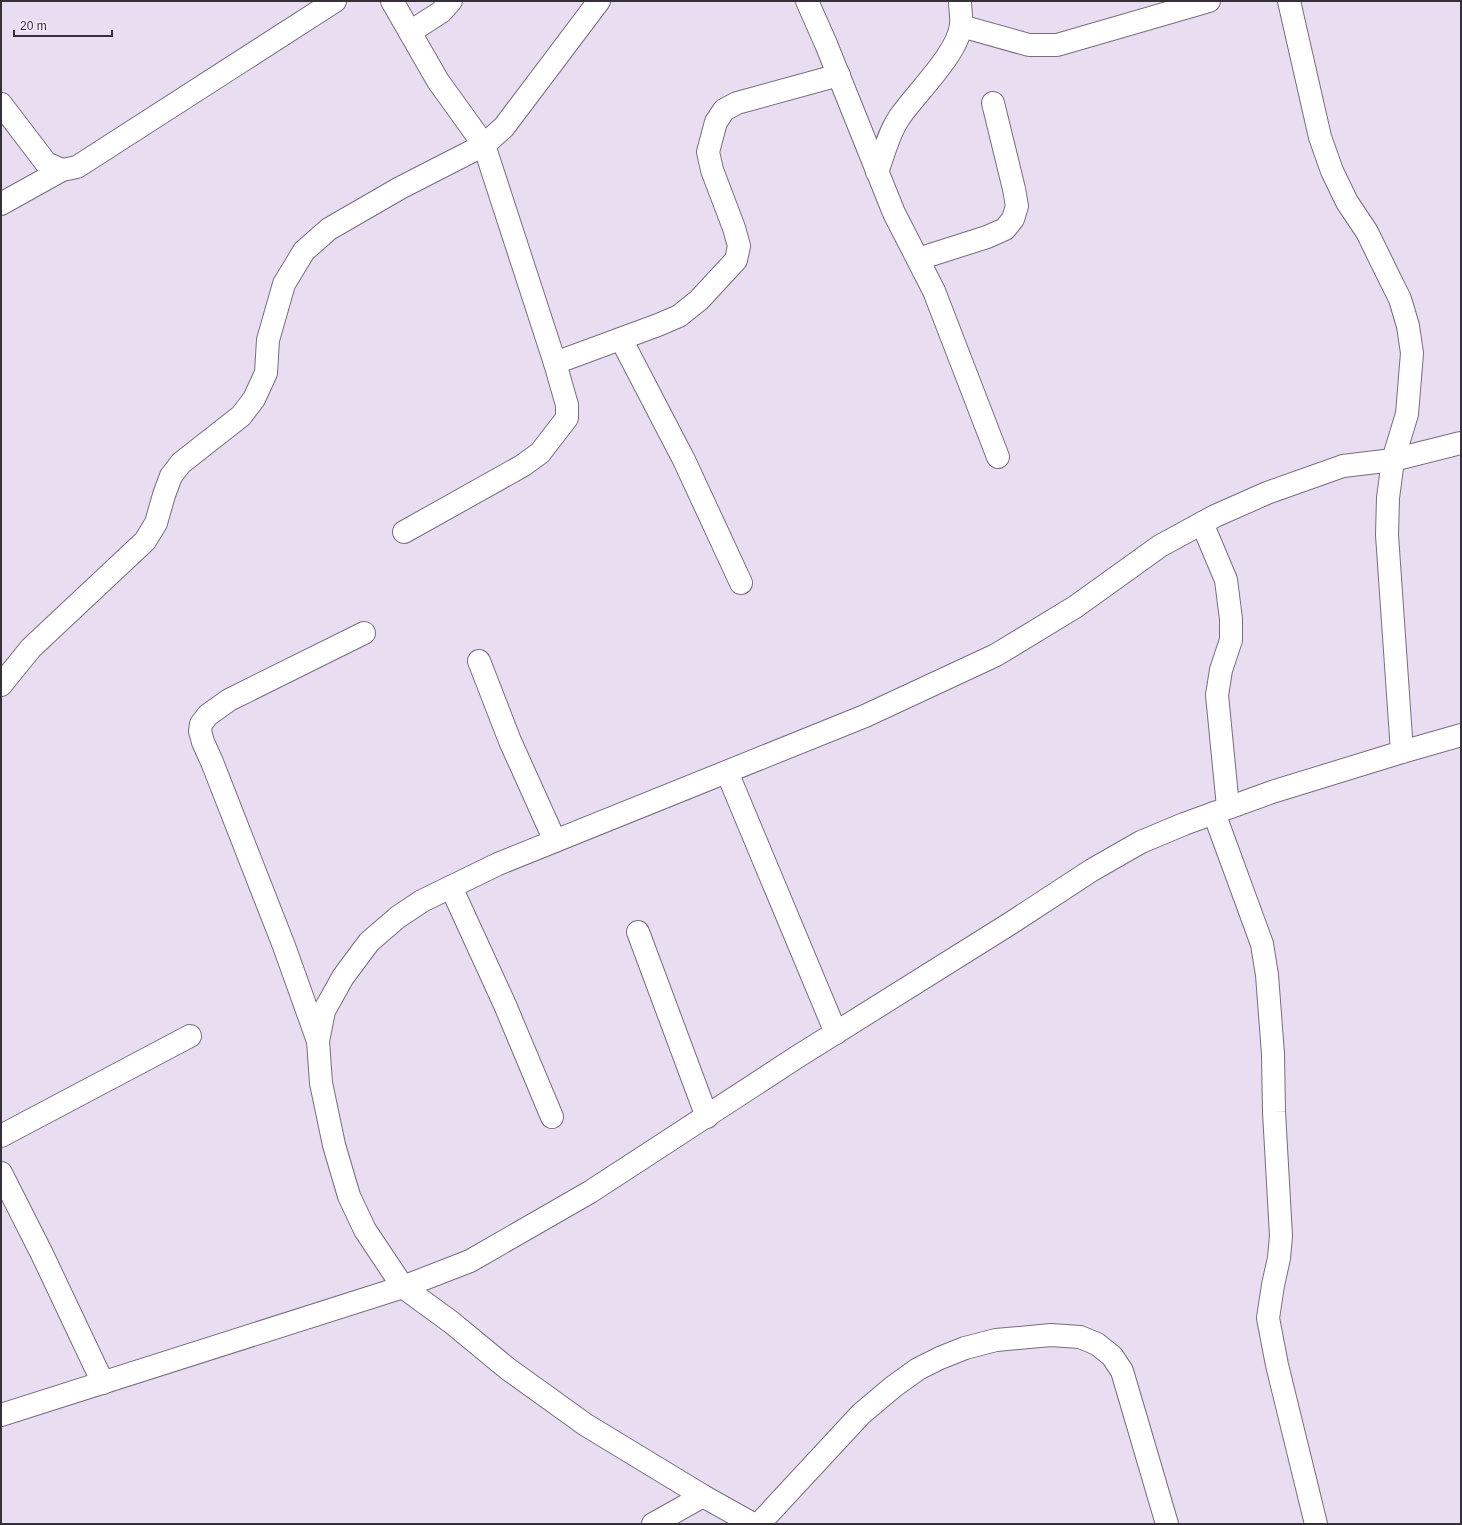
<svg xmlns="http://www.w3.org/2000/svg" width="1462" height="1525" viewBox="0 0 1462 1525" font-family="Arial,sans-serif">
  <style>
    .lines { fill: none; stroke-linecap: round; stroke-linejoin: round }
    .minor-casing { stroke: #786d7f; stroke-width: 24 }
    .minor { stroke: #fff; stroke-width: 22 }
  </style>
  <rect width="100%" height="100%" fill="#e9ddf1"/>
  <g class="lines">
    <g class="minor-casing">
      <g id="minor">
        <path d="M392,1L438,81L484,145L555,363L567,405V418L540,453L522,466L404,532"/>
        <path d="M807,1L826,44L894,213L934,291L998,457"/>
        <path d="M1289,1L1320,137L1332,171L1347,202L1367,232L1389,277L1400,299L1408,326L1412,353L1407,414L1393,460L1388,498L1387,535L1402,752"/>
        <path d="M961,26L1029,45H1057L1209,1"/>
        <path d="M410,32L441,12L451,1"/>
        <path d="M1,104L46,163L62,170L77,167L335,1"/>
        <path d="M877,172C884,154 888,134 899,118C915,94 958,54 961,25C962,18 960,9 960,1"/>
        <path d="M1,204L62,170"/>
        <path d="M918,259L987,237L1005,229L1013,219L1017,206L1014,189L993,103"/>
        <path d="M621,339L684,460L741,583"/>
        <path d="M555,363L658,325L679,316L699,300L736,260L739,246L734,228L712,170L708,152L716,122L724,110L737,103L839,75"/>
        <path d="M1202,523L1226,580L1231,619V640L1221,670L1217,695L1228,807"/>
        <path d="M479,661L510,741L555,841"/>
        <path d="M1,685L31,648L145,541L156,523L164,495L171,476L181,463L241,416L254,399L266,373L268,340L284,284L304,251L329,229L400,188L484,145L504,127L599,1"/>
        <path d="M727,772L836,1033"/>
        <path d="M1214,813L1262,944L1267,975L1273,1054L1274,1112L1281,1236L1279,1258L1273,1285L1268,1318L1277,1365L1316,1524"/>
        <path d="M451,887L505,1005L552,1117"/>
        <path d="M638,932L707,1117"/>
        <path d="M318,1041L284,946L212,762L203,742L200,731L201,724L208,715L229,700L364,633"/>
        <path d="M1,1136L190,1036"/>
        <path d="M1,1173L42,1254L103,1383"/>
        <path d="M1,1415L403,1287L470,1261L590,1192L797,1057L1011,923L1092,870L1141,842L1184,824L1272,792L1402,752L1461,735"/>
        <path d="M653,1524L703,1496"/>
        <path d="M753,1524L703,1496L586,1425L508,1369L451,1322L403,1287L365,1230L349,1196L334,1145L321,1083L318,1041L324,1011L343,977L369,942L398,917L422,901L498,864L865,716L996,655L1075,607L1160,546L1215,516L1267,493L1343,466L1393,460L1461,443"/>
        <path d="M759,1524L861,1414L893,1387L918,1369L940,1358L965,1348L996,1340L1051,1335L1080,1337L1097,1344L1112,1356L1122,1371L1167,1524"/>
      </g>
    </g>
    <use href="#minor" class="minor"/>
  </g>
  <rect width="1462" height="1525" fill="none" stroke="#353038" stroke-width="4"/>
  <path d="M14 30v6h98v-6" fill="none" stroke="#353038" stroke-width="2"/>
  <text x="20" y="30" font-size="12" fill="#353038" stroke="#f7eaff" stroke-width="3" paint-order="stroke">20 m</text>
</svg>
